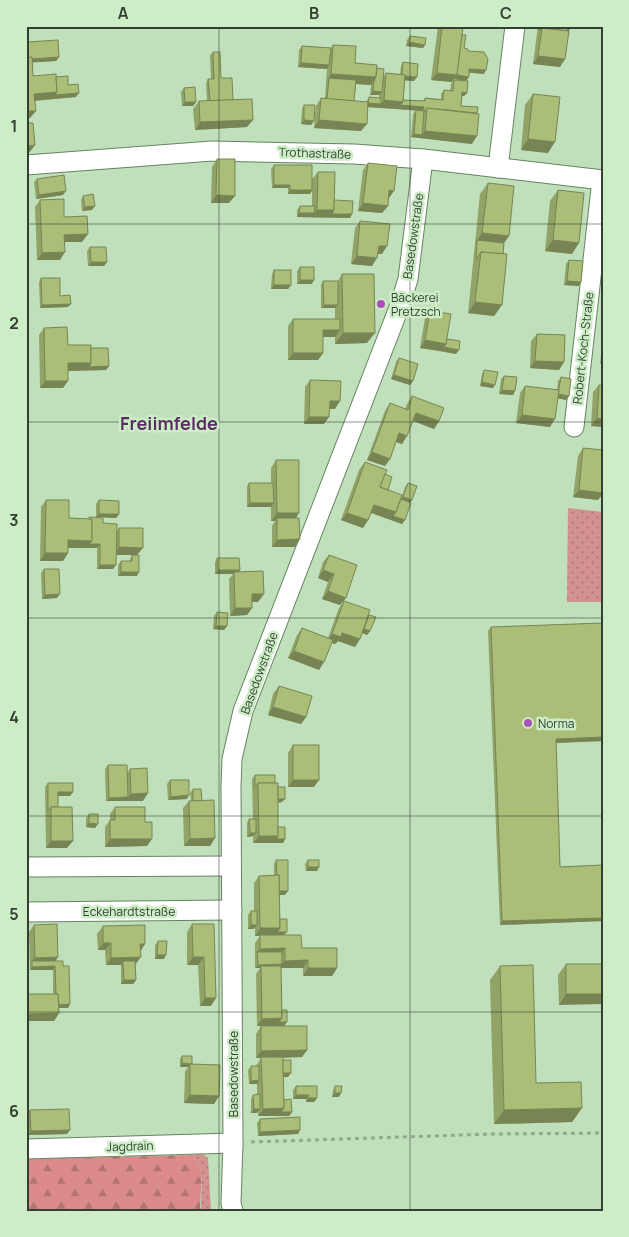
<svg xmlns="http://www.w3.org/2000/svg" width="629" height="1237" viewBox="0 0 629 1237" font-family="Manrope,sans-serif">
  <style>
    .grass { fill: url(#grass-dots) }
    .forest { fill: url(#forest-firs) }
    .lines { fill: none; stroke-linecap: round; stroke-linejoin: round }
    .street-casing { stroke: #668461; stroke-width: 21 }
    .path { stroke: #90aa8c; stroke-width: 3; stroke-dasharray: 4 4; stroke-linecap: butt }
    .street { stroke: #fff; stroke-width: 19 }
    .wall { fill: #92a367; fill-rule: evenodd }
    .shaded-wall { fill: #778554 }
    .building { fill: #aabe78; stroke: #778554 }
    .grid { fill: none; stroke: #334031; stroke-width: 1; stroke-opacity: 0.55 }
    .poi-dot { fill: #ab50bb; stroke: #ccedc6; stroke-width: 2 }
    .labels { text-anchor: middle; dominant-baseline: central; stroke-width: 5; stroke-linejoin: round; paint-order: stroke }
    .street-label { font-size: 12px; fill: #334031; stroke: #ccedc6 }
    .poi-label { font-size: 12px; fill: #334031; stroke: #ccedc6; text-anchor: start }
    .district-label { font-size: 18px; font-weight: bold; fill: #5a2e62; stroke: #ccedc6 }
    .neatline { fill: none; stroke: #334031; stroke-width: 2 }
    .grid-label { font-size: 16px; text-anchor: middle; font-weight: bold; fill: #334031 }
  </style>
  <defs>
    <pattern id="grass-dots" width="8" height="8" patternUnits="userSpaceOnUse" patternTransform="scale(1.25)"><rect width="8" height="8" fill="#d3928f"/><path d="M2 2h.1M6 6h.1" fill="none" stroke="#ac7975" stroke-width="1.8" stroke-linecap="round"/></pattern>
    <pattern id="forest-firs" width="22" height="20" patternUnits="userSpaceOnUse" patternTransform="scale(1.25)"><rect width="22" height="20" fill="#db8c8a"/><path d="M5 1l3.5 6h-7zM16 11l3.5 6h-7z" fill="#b27471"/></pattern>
  </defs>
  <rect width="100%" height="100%" fill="#bfe0ba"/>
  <g class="grass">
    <path d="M568,508L603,512V602H567Z"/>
    <path d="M201,1153L208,1158L211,1211H193L201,1208L202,1171L193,1155Z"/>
  </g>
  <path class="forest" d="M193,1155L202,1171L200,1209L193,1211H26V1159Z"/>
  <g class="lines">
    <g class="street-casing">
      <g id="street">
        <path d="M26,165L212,151L354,154L423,159L603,180"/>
        <path d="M498,168L515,26"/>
        <path d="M574,427L602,180"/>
        <path d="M26,867L231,866"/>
        <path d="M26,912L232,910"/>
        <path d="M26,1149L233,1143"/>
        <path d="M233,1211L231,1203L233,1143L231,787L232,759L243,711L400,305L408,279L423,159"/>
      </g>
    </g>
    <path class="path" d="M251,1142L492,1134L603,1133"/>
    <use href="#street" class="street"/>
  </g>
  <g class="wall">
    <path d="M438,26H461L464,48L468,51L484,74L469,73V77L466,81L454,79L452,82L431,80Z"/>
    <path d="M538,26H572L569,31L560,67L533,64Z"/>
    <path d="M410,36L423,48L406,46L407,40Z"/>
    <path d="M27,42L59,57L56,61L32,62L33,76L56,77L68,85L76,97L35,101L30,118H26V43Z"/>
    <path d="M333,45L355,63L377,68L383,77L386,73L400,74L401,66L403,62L414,81L405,80L403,100L423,101L425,98L441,99V94L444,90L450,91L451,84L454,80L467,93L464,96H462L461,106L472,144L411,137L413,114L416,110L422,111L368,107L361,131L314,128L316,106L321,98H325L327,69L298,67L299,50L302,46L331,48ZM356,84L371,85L370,95H379V98L369,97L366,102L354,101Z"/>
    <path d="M213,52L221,78L247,127L195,130L193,109L199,101H207L206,83L208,79H211L210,55Z"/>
    <path d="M184,88L196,102L193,106H182L181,92Z"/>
    <path d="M533,94L548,153L521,150L525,105Z"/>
    <path d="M304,105L314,121L311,125L301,124L302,109Z"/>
    <path d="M217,159L229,203H211L212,167Z"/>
    <path d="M368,163L388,206L382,213L358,211L363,170Z"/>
    <path d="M274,165L312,179L318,172L334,200L352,214L350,218L297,217V210L300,206H312V191L310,194H288V188H272L271,169Z"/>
    <path d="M37,179L63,195L36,199L34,182Z"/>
    <path d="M488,183L509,236L504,243L503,254L502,305L494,316L468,313L480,194Z"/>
    <path d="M558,190L572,254L545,251L550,201Z"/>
    <path d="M83,196L92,210L82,211L81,200Z"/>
    <path d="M40,200L64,217L82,242H65L60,260H37L35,207Z"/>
    <path d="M360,221L382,254H378L372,266L351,264L355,228Z"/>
    <path d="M90,247L107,262L104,266H88L87,251Z"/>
    <path d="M569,260L581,282L579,286L564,285L566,264Z"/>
    <path d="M300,267L312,284H297V271Z"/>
    <path d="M274,270L291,285L288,289H271L272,274Z"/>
    <path d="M342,274L367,343L335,344V337H323V353L318,360H288V326L293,319H335V308H321V285L323,281H338Z"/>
    <path d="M41,278L60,296L68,307L40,308L39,282Z"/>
    <path d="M430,311L447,339L456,354L420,348L425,318Z"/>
    <path d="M44,328L68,345L91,348L109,366L106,370L68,371L63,388H40L39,335Z"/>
    <path d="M537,334L564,362L559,370L530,368L531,341Z"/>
    <path d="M603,338V364H600Z"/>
    <path d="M399,358L413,381L410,385L391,379L396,362Z"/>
    <path d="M484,370L493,388L480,386L482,374Z"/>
    <path d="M504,376L515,391L513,395L499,394L501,379Z"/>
    <path d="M561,377L569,396L566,400L558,398L550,427L516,423L520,393L525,386L557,390L558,381Z"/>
    <path d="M310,380L335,409H329L324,424H304L305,387Z"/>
    <path d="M599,385H603V427L591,426L593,392Z"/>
    <path d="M412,396L439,421L434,429L413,421L402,444L396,442L390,459L385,466L367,460L385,411L390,403L405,409L407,404Z"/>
    <path d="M583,448L598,500L573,497L578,456Z"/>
    <path d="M276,460L296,518L295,547H272V526L275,521H271V507H247V486L249,483H271V468Z"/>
    <path d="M365,462L385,474L388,490L401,499L405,487L408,483L410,503L405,520L402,524L371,513L368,520L363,528L341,520L359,470Z"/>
    <path d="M46,500L69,518L89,519V517L103,523L116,532L119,528L137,555V576H118V565L121,561H130V559L132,555H116L113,569H97V548H68V553L63,561H40L41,507Z"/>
    <path d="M99,500L119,514L116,518L96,517V504Z"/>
    <path d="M329,555L346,598L340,605L322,599L328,582L318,578L323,562Z"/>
    <path d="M217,558L240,570L238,572L258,602H252V608L247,615L230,616L229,579L233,574H215V562Z"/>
    <path d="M44,569L57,598L42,599L41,573Z"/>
    <path d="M344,601L369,615L370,631L367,635L362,633L360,639L355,647L338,641L335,644L332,643L319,670L288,658L297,635L302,628L328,638L339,608Z"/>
    <path d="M217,612L227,626L224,630L213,629L214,616Z"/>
    <path d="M603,623V741L556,743L560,867L603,865V921L500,925L488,631L491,627Z"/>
    <path d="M279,686L306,717L301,724L268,715L273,694Z"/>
    <path d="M293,745L314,787H288V753Z"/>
    <path d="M108,765L128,772L130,769L143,801H106L105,769Z"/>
    <path d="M255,775L275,783L278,787L282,802L278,803V827L285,839L283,843H253V836L247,837V823L249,819H253L252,779Z"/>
    <path d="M170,780L187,799L168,800L167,784Z"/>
    <path d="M48,783L73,792L70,796H58V807L67,848H46L45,787Z"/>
    <path d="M193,789L202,801L215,838L210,846H184L183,808L189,801H191L190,793Z"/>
    <path d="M115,807L147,846L105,847V827L110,820V814Z"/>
    <path d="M89,814L95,828L86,827V818Z"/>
    <path d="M276,860L285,895H279L280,919L284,935L302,948L337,968L332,976H303V968H281L282,1010L284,1026H257L256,974L260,968H255V943L260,936H255V928L248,929V915L251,911H254V883L259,876L274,875V864Z"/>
    <path d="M308,860L319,867L317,871H306L305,864Z"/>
    <path d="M192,924H214L211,1006H200L198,965H187V932Z"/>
    <path d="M34,925L55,961L63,966L70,1004L68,1008H59V1013L54,1021H26V994H53V970H30L29,932Z"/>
    <path d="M103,926L140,951L135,965L136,980L133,984H121V965H106L105,950H98L97,934Z"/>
    <path d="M158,941L164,959H155V945Z"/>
    <path d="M566,964H603L559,1005L558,975Z"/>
    <path d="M500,966L536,1083L582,1108L572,1122L494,1124L490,980Z"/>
    <path d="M261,1026L307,1050L302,1057L283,1058V1060L288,1077H283L284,1100L292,1112L289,1116H258V1112L251,1113V1099L253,1095H257V1084H249L248,1070L251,1066H256L261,1058H256V1034Z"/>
    <path d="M182,1056L192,1064L219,1096L214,1104L184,1103L185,1072L188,1067H180V1059Z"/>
    <path d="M296,1086L317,1098L314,1102H306V1099H293V1090Z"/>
    <path d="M335,1086L339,1097H332L333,1090Z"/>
    <path d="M30,1110L67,1134L28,1135L27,1114Z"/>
    <path d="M260,1119L300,1130L298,1134L258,1136L257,1123Z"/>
  </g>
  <g class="shaded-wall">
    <path d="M540,26H572L568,32Z"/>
    <path d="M409,42L425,45L423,48L406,46Z"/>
    <path d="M538,56L565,59L560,67L533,64Z"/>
    <path d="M59,57L56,61L26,63L28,59Z"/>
    <path d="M301,63L329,65L327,69L298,67Z"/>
    <path d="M469,69L486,70L484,74L467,72Z"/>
    <path d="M437,73L457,75L469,77L466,81L454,79L452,82L431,80Z"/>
    <path d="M331,74L376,77L371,85L328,82L329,78Z"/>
    <path d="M402,76L417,77L414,81L399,80Z"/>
    <path d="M373,91L382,92L379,95H370Z"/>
    <path d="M57,92L79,93L76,97L29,101L34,94Z"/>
    <path d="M462,92L467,93L464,96H459Z"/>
    <path d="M384,100L403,102L398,109L366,107L368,103L381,104Z"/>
    <path d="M185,102H196L193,106H182Z"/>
    <path d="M400,105L424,107L422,111L398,109Z"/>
    <path d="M26,111H36L30,118H26Z"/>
    <path d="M253,120L247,127L195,130L200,122Z"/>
    <path d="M304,120L314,121L311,125L301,124Z"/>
    <path d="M319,120L367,124L361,131L314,128Z"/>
    <path d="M425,131L477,136L472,144L411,137L414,134L422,135Z"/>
    <path d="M528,139L555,142L548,153L521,150Z"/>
    <path d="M35,145L29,153H26V146Z"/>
    <path d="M274,185H290L288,188H272Z"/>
    <path d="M290,190H312L310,194H288Z"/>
    <path d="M389,190L394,191L389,198Z"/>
    <path d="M66,191L63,195L36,199L39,195Z"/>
    <path d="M216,195L235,196L229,203H211Z"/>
    <path d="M363,203L388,206L382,213L358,211Z"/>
    <path d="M95,206L92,210L82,211L85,207Z"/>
    <path d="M317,210H334L352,214L350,218L297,217L299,213H314Z"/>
    <path d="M482,233L509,236L501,247L477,240L475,244Z"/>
    <path d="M88,234L82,242H59L64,235Z"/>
    <path d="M553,240L579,243L572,254L545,251Z"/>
    <path d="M379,246H387L382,254L373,253Z"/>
    <path d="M65,252L60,260H37L42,253Z"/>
    <path d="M357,256L377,258L372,266L351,264Z"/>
    <path d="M91,262H107L104,266H88Z"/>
    <path d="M300,280H314L312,284H297Z"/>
    <path d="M567,281L581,282L579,286L564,285Z"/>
    <path d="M274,285H291L288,289H271Z"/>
    <path d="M475,302L502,305L494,316L468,313Z"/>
    <path d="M71,304L68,307L40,308L42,305Z"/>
    <path d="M324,305H338L335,308H321Z"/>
    <path d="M323,330H340L335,337H317Z"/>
    <path d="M343,333H375L367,343L335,344Z"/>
    <path d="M425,340L446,344L441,351L420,348Z"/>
    <path d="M444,347L459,350L456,354L441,351Z"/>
    <path d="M293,353H323L318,360H288Z"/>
    <path d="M535,361L564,362L559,370L530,368Z"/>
    <path d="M68,363H91L109,366L106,370L63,371Z"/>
    <path d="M394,375L413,381L410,385L391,379Z"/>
    <path d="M45,381H68L63,388H40Z"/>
    <path d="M482,382L495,385L493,388L480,386Z"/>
    <path d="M502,390L515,391L513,395L499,394Z"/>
    <path d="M558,394L569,396L566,400L556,398Z"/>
    <path d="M330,401H340L335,409L324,408Z"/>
    <path d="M416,413L439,421L434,429L411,420Z"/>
    <path d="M522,415L555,419L550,427L516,423Z"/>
    <path d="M309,417H329L324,424H304Z"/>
    <path d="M597,418L603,419V427L591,426Z"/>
    <path d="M399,433L407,436L402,444L394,441Z"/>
    <path d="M372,452L390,459L385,466L367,460Z"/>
    <path d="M579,490L603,493V494L598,500L573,497Z"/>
    <path d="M403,497L412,500L409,504L400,501Z"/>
    <path d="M250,503H274L271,507H247Z"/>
    <path d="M374,505L396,512L405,520L402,524L369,512Z"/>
    <path d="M277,513H299L294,521L277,518L275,521H271Z"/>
    <path d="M347,513L368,520L363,528L341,520Z"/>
    <path d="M99,514H119L116,518L96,517Z"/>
    <path d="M300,539L295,547H272L277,540Z"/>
    <path d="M68,540L92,541L100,544L97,548H63Z"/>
    <path d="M119,547L143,548L137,555H114Z"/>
    <path d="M45,553H68L63,561H40Z"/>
    <path d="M100,565H116L113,569H97Z"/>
    <path d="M218,570H240L237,574L234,572L233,574H215Z"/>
    <path d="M323,570L334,574L328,582L318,578Z"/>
    <path d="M121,572H139L137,576H118Z"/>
    <path d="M328,591L346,598L340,605L322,599Z"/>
    <path d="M60,594L57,598L42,599L45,595Z"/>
    <path d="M252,594H264L258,602H247Z"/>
    <path d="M235,608H252L247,615L230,616Z"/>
    <path d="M216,626H227L224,630L213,629Z"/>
    <path d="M363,628L370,631L367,635L360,632Z"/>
    <path d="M342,633L360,639L355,647L338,641L335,644L327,641L332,634Z"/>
    <path d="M294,651L324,662L319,670L288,658Z"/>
    <path d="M273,707L306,717L301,724L268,715Z"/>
    <path d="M603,737V741L553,743L556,739Z"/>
    <path d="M293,780H319L314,787H288Z"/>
    <path d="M58,792H73L70,796H55Z"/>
    <path d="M148,793L143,801H106L109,798L128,797L131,794Z"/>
    <path d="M189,795L187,799L168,800L171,797Z"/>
    <path d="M275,799H285L282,802L272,803Z"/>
    <path d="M89,823L98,824L95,828L86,827Z"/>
    <path d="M250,833H256L253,836L247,837Z"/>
    <path d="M259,836H278L285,839L283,843H253Z"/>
    <path d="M215,838L210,846H184L190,839Z"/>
    <path d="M110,839H152L147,846L105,847Z"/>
    <path d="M51,841H73L67,848H46Z"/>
    <path d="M308,867H319L317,871H306Z"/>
    <path d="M277,891H288L285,895H274Z"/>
    <path d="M603,918V921L500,925L502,921Z"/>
    <path d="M251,925H257L254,929H248Z"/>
    <path d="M260,928H280L287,932L284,935L255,936Z"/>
    <path d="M103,943H111L105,950H98Z"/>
    <path d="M140,944H145L140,952Z"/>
    <path d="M285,948L280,956L257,952L260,949Z"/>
    <path d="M157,955H166L164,959H155Z"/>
    <path d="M58,957L53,965L32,961L35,958Z"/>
    <path d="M141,957L135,965L123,961L121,965H106L111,958Z"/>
    <path d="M193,957H204L198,965H187Z"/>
    <path d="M308,960L303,968H261V966L260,968H255L258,965L282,964L285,961Z"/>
    <path d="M55,966L53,970H30L32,967Z"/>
    <path d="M308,968H337L332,976H303Z"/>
    <path d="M124,980H136L133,984H121Z"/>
    <path d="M566,994H603V1004L559,1005Z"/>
    <path d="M205,998H216L211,1006H200Z"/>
    <path d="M70,1004L68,1008H53L56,1005Z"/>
    <path d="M59,1013L54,1021H26V1014Z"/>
    <path d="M282,1018L287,1022L284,1026H257L262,1019Z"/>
    <path d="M307,1050L302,1057L256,1058L261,1051Z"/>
    <path d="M182,1063L192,1064H190L188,1067H180Z"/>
    <path d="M280,1073H291L288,1077H278Z"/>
    <path d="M259,1080L257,1084H249L251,1081Z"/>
    <path d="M335,1093H341L339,1097H332Z"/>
    <path d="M190,1095L219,1096L214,1104L184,1103Z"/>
    <path d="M296,1095H309L306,1099H293Z"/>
    <path d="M308,1098H317L314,1102H306Z"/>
    <path d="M284,1108L292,1112L289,1116H258L263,1109Z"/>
    <path d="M582,1108L572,1122L494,1124L504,1110Z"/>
    <path d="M254,1109H260L257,1113H251Z"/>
    <path d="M70,1130L67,1134L28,1135L31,1131Z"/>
    <path d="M300,1130L298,1134L258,1136L260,1132Z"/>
  </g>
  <g class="building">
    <path d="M442,26L463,27L457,75L437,73Z"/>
    <path d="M540,26H553L567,28V31L542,28L539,31Z"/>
    <path d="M542,28L569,31L565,59L538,56Z"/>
    <path d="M462,35H466L464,48L468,49V51L484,52L488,59L486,70L469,69V77L457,75Z"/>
    <path d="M410,36L426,38L425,45L409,42Z"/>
    <path d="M58,40L59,57L32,59V57L28,58L27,42Z"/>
    <path d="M333,45L356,46L355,63L377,65L376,77L331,74Z"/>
    <path d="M302,46L331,48L329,65L301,63Z"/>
    <path d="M213,52H220L221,78H232L233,100L210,101L208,79H214Z"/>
    <path d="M32,57L33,76L56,74L57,92L34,94L36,111H26V58Z"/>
    <path d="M403,62L418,64L417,77L405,76V75L402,74Z"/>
    <path d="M377,68L384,69L382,92L373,91L374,81L376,77Z"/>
    <path d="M386,73L405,75L403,102L384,100Z"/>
    <path d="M68,76V85L78,84L79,93L55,95L57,92L56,77Z"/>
    <path d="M329,78L356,80L354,101L327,99Z"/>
    <path d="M454,80L468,81L467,93L462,92L461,106L478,107L477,113L427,108L426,111H424L422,135L414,134L416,110L424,111V107L400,105L403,102V100L425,101V98L443,100L444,90L453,91Z"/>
    <path d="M195,87L196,102H185L184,88Z"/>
    <path d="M533,94L560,97L555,142L528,139Z"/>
    <path d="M369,97L381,98V104L368,103Z"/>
    <path d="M321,98L368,102L367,124L319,120Z"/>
    <path d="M252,99L253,120L200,122L199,101Z"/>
    <path d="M304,105H315L314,121L304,120Z"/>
    <path d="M427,108L479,114L477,136L425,131Z"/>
    <path d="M26,123H33L35,145L26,146Z"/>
    <path d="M217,159H235V196L216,195Z"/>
    <path d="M368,163L397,166L394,191L389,190L388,206L363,203Z"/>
    <path d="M274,165H312V190H290V185H274Z"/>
    <path d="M318,172H335L334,210H317Z"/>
    <path d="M64,175L66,191L39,195L37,179Z"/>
    <path d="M488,183L514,186L509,236L482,233Z"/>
    <path d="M558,190L584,193L579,243L553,240Z"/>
    <path d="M93,194L95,206L85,207L83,196Z"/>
    <path d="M64,199V217L87,216L88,234L64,235L65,252L42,253L40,200Z"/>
    <path d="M334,200L353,201L352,214H332L334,210Z"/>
    <path d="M300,206H315L314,213H299Z"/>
    <path d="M360,221L390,224L387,246H379L377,258L357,256Z"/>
    <path d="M477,240L504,243L503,254L481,252L476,259Z"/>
    <path d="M90,247H106L107,262H91Z"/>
    <path d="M481,252L507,254L502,305L475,302Z"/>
    <path d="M569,260L583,261L581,282L567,281Z"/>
    <rect x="300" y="267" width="14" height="13"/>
    <rect x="274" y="270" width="17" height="15"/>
    <path d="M342,274H374L375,333H343Z"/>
    <path d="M41,278H60V296L70,295L71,304L42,305Z"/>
    <path d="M323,281H338V305H324Z"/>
    <path d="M430,311L451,314L446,344L425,340Z"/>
    <path d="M293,319H340V330H323V353H293Z"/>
    <path d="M67,327L68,345H91V363H68V381H45L44,328Z"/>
    <path d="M537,334L565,335L564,362L535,361Z"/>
    <path d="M447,339L460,341L459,350L444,347L446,344Z"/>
    <path d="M91,348H108L109,366L89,367L91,363Z"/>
    <path d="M399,358L418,364L413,381L394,375Z"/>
    <path d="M484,370L498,372L495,385L482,382Z"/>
    <path d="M504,376L517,377L515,391L502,390Z"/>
    <path d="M561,377L571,379L569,396L558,394Z"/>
    <path d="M310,380L341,381L340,401H330L329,417H309Z"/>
    <path d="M599,385H603V419L597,418Z"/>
    <path d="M525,386L559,390L555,419L522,415Z"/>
    <path d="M412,396L444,408L439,421L416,413L407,436L399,433L390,459L372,452L390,403L408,410Z"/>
    <path d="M583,448L603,450V493L579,490Z"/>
    <path d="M276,460H299V513H277Z"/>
    <path d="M365,462L387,470L380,487L402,495L396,512L374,505L368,520L347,513Z"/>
    <path d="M385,474L392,477L388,490L380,487Z"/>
    <path d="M249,483H273L274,503H250Z"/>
    <path d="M408,483L417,486L412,500L403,497Z"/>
    <path d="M401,499L411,503L405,520L393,516L396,512Z"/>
    <path d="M46,500H69V518L92,519V541L68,540V553H45Z"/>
    <path d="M99,500L119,501V514H99Z"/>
    <path d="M89,517L103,518V523L117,524L116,565H100V544H89L92,541V519H89Z"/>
    <path d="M277,518H299L300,539L277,540Z"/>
    <path d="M119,528H143V548L119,547Z"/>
    <path d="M132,555H139V572H121V561H132Z"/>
    <path d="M329,555L357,565L346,598L328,591L334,574L323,570Z"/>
    <path d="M217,558H239L240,570H218Z"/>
    <path d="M44,569H59L60,594L45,595Z"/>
    <path d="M263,571L264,594H252V608H235L234,572Z"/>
    <path d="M344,601L370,610L360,639L342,633L341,637L332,634Z"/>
    <path d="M217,612L228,613L227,626H216Z"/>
    <path d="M369,615L376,617L370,631L364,629Z"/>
    <path d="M603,623V737L556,739L560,867L603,865V918L502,921L491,627Z"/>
    <path d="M302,628L333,640L324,662L294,651Z"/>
    <path d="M279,686L312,696L306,717L273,707Z"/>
    <rect x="293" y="745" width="26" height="35"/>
    <path d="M108,765H127L128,797L109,798Z"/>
    <path d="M147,768L148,793L131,794L130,769Z"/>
    <path d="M255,775H275V783H258L255,787Z"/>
    <path d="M170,780H189V795L171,797Z"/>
    <path d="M48,783H73V792H58V807H51L48,811Z"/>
    <path d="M258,783H278V836H259Z"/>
    <rect x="278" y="787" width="7" height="12"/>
    <path d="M193,789H201L202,801H193Z"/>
    <path d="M214,800L215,838L190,839L189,801Z"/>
    <path d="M51,807H72L73,841H51Z"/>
    <path d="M115,807H145V822H152V839H110V820H115Z"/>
    <path d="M89,814H98V824L89,823Z"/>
    <path d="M249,819H256V833H250Z"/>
    <path d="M278,827H285V839H276L278,836Z"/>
    <path d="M276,860H288V891H279V875H277Z"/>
    <rect x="308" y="860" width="11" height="7"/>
    <path d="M279,875L280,928H260L259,876Z"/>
    <rect x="251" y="911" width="6" height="14"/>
    <path d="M280,919H287V932H277L280,928Z"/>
    <path d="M57,924L58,957L35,958L34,925Z"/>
    <path d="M192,924H214L216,998H205L204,957H193Z"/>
    <path d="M145,925V944H140L141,957L111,958V943H103V926Z"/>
    <path d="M260,935H301L302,948H337V968H308V960L285,961V948L260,949Z"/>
    <path d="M158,941H167L166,955H157Z"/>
    <path d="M257,952H282V964L258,965Z"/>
    <path d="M32,961H63V966H69L70,1004L59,1005L58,994H56L55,966L32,967Z"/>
    <path d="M123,961H135L136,980H124Z"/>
    <rect x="566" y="964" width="37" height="30"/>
    <path d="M533,965L536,1083L581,1082L582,1108L504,1110L500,966Z"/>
    <path d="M261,966H281L282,1018L262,1019Z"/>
    <path d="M26,994H58L59,1013L26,1014Z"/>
    <path d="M282,1010H287V1022H279L282,1018Z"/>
    <path d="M261,1026H307V1050L261,1051Z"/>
    <path d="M182,1056H192V1064L182,1063Z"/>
    <path d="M261,1057H283L284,1108L263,1109Z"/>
    <rect x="283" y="1060" width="8" height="13"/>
    <path d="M190,1064L220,1065L219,1096L190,1095Z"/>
    <path d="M251,1066H259V1080L251,1081Z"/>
    <path d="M296,1086H317V1098H308L309,1095H296Z"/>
    <path d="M335,1086H342L341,1093H335Z"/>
    <path d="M260,1094V1109H254L253,1095Z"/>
    <path d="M291,1099L292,1112H281L284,1108V1100Z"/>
    <path d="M69,1109L70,1130L31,1131L30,1110Z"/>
    <path d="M300,1117V1130L260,1132V1119Z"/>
  </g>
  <path class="grid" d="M219,26V1211M410,26V1211M26,224H603M26,422H603M26,618H603M26,816H603M26,1012H603"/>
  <g class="poi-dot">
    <circle cx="381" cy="304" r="5"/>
    <circle cx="528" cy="723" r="5"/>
  </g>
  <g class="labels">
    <g class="street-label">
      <text transform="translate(315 153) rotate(2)">Trothastraße</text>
      <text transform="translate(413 236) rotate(-82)">Basedowstraße</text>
      <text transform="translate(583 348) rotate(-84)">Robert-Koch-Straße</text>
      <text transform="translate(259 673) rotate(-70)">Basedowstraße</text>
      <text x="129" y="911">Eckehardtstraße</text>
      <text transform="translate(233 1074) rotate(-90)">Basedowstraße</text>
      <text transform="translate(130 1146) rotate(-2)">Jagdrain</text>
    </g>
    <g class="poi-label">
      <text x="391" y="297">Bäckerei<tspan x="391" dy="14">Pretzsch</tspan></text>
      <text x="538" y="723">Norma</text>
    </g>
    <g class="district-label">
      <text x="169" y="423">Freiimfelde</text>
    </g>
  </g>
  <rect width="629" height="1237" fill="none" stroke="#ccedc6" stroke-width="55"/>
  <rect x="28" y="28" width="574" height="1182" class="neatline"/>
  <g class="grid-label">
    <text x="123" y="19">A</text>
    <text x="314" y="19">B</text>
    <text x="506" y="19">C</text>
    <text x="14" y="132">1</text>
    <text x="14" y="329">2</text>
    <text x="14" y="526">3</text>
    <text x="14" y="723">4</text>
    <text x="14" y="920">5</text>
    <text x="14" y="1117">6</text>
  </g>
</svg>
